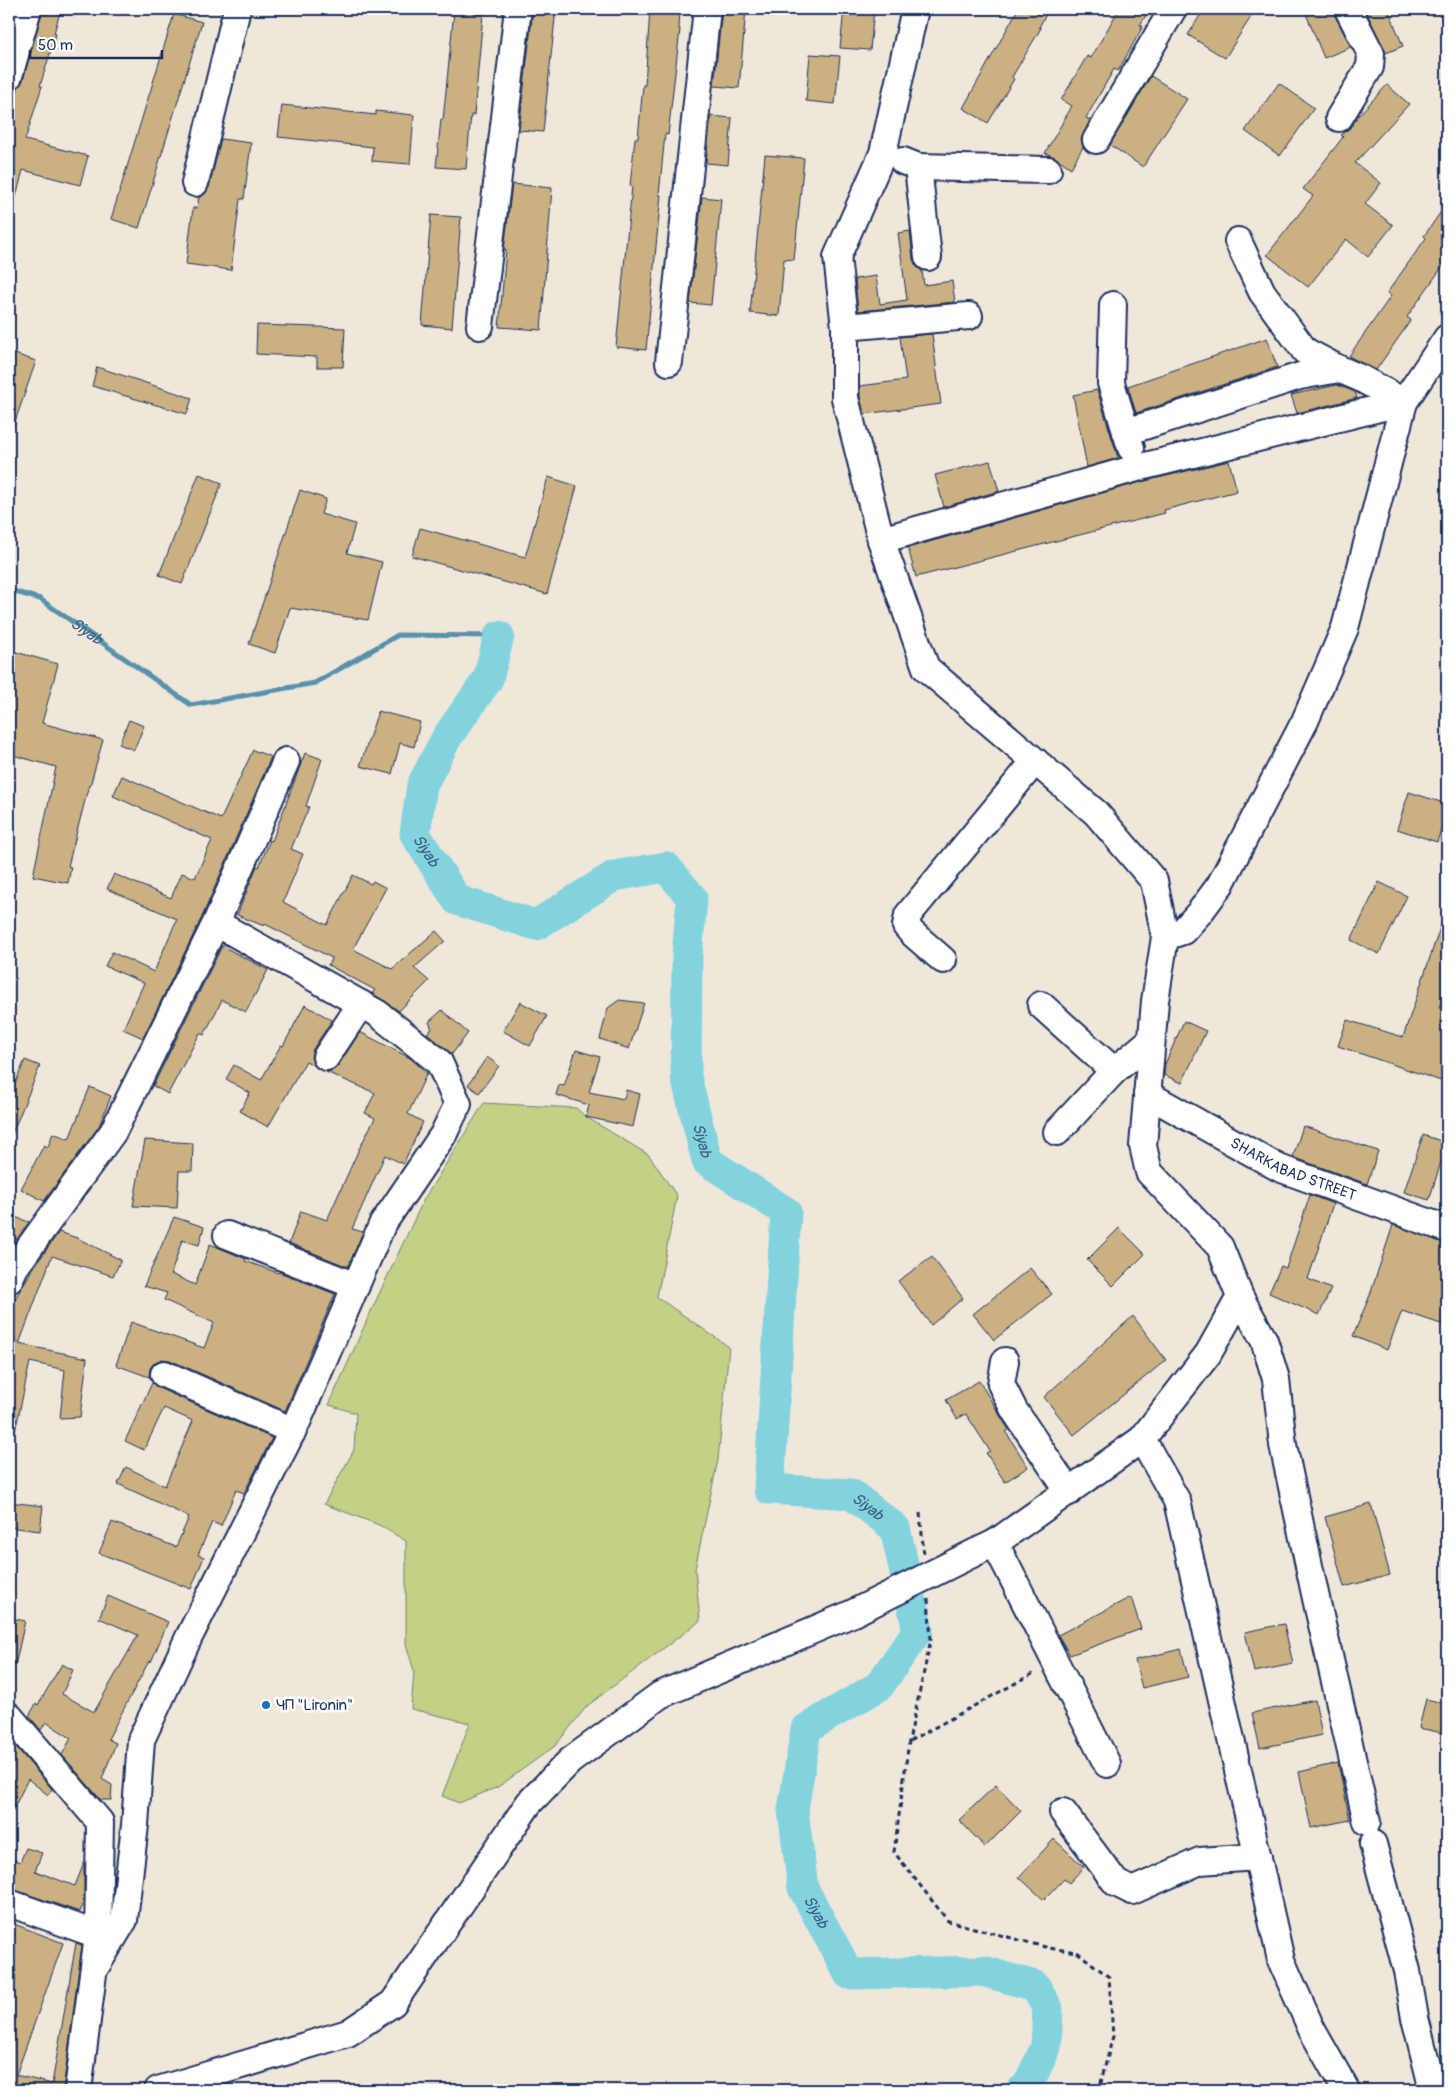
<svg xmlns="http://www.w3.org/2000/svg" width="1456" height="2099" viewBox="0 0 1456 2099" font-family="Pangolin,sans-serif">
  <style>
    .green { fill: #c2d185; stroke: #6e8072 }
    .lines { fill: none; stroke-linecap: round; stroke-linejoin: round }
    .stream { stroke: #5991ab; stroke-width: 5 }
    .river { stroke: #83d3df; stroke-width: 31 }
    .building { fill: #cbb182; stroke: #1b2f5e }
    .minor-casing { stroke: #1b2f5e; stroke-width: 30 }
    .path { stroke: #1b2f5e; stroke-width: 3; stroke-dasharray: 5 4; stroke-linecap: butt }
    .minor { stroke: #fff; stroke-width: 26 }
    .minor-bridge-casing { stroke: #1b2f5e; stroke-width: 30; stroke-linecap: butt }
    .minor-bridge { stroke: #fff; stroke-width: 26 }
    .poi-dot { fill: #1f6fb2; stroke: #fff; stroke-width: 2 }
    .labels { text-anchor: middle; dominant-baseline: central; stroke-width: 5; stroke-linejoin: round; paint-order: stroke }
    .street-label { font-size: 15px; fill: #1b2f5e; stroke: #fff }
    .poi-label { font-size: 15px; fill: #1b2f5e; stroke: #fff; text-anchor: start }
    .water-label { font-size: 16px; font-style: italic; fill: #3a6085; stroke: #fff }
  </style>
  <rect width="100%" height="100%" fill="#efe8da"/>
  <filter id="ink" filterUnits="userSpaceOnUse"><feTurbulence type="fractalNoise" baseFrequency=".02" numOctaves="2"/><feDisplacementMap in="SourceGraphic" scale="10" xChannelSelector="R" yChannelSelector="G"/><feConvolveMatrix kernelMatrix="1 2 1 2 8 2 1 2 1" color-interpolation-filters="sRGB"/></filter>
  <g filter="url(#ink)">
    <path class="green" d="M484,1103L576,1108L586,1117L649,1155L677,1196L657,1297L729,1347L718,1460L695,1569L700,1621L587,1706L555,1746L498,1787L459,1803L442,1796L470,1723L411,1709L414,1671L406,1644V1541L379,1525L324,1504L354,1450L356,1413L329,1405L372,1309L424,1199Z"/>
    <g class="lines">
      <path class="stream" id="s1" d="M9,590L40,599L191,705L315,683L398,635L499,636"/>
      <path class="river" id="s2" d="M499,636L488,679L447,737L422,785L415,834L457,900L536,925L614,876L666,867L692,898L687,956L686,1077L707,1161L786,1212L769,1489L851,1494L895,1528L918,1630L879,1686L806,1729L793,1810L803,1888L849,1974L983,1971L1035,1986L1048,2009L1046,2047L1027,2087L1022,2090"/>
    </g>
    <g class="building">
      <path d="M43,9H61L54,33L56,34L40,86H42L25,140L88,156L80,185L23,170L14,205H9V92L19,87L23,80Z"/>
      <path d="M533,9H556L543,132L519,130Z"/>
      <path d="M650,9H680L679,29H680L668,135L665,134L659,195H661L646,350L616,347L632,186H630L635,138H638L643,85H645Z"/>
      <path d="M722,9H746L739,88L714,86Z"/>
      <path d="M844,9H874L870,50L840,48Z"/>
      <path d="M1018,9H1049L1039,27L1041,28L1012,77L1014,79L988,123L963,108Z"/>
      <path d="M1119,9H1150L1140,25L1143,26L1118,71L1114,69L1086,118L1090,120L1081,139L1083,147L1071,168L1055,157L1045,153L1072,106L1061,100L1087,56L1091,58Z"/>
      <path d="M1204,9H1256L1225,58L1188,35Z"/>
      <path d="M1304,9H1333L1335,16L1351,47L1324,58Z"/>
      <path d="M1365,9H1388L1403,46L1386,53Z"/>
      <path d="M454,11L483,14L474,115H471L466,169L436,167L441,119L443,120Z"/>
      <path d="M174,14L202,22L139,228L111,219Z"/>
      <path d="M810,54L840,56L835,104L806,101Z"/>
      <path d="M1151,76L1187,99L1143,167L1110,145Z"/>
      <path d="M1279,83L1314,108L1280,156L1245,131Z"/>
      <path d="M1387,85L1409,104L1355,163L1381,183L1365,204L1393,225L1368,257L1346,239L1308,287L1267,255L1313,196L1303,189L1343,137L1341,135L1352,126L1357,117Z"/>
      <path d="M282,105L376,115V111L414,115L410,164L372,161L373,147L278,137Z"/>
      <path d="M711,116L732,118L728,165L706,163Z"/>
      <path d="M221,139L251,143L244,199H240L231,270L186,264L193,208H197L199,197L205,194L209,187Z"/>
      <path d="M765,155L804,158L794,260L784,259L779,316L750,313Z"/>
      <path d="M512,184L552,188L541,330L499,327L506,250H504Z"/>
      <path d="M702,197L721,199L711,305L690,303Z"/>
      <path d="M1447,203V260L1407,317L1411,320L1376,370L1354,359L1349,356L1391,296L1387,293L1426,238L1424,236Z"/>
      <path d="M431,215L461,217L452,328L422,325Z"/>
      <path d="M910,231L913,259L916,266L922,271L924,285L952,281L955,302L858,311L855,279L876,276L880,304L907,300L898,233Z"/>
      <path d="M257,325L345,328L343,367H317V357L256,354Z"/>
      <path d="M932,334L941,404L864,414L860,396V386L906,380L900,337Z"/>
      <path d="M1267,338L1277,367L1136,413L1128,386Z"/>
      <path d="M9,352L36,361L11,433H9Z"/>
      <path d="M97,367L192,398L187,414L92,386Z"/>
      <path d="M1337,385L1355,392L1357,398L1297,413L1291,395Z"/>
      <path d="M1097,390L1118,458L1087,467L1073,395Z"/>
      <path d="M990,461L999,491L944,507L935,475Z"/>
      <path d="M1229,461L1237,491L1164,510L1165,513L916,577L908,548L1141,482Z"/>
      <path d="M199,474L222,483L182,584L159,575Z"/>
      <path d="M548,477L577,486L547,594L412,556L420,528L525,557Z"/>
      <path d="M300,490L326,499L321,514L355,524L347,553L382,562L368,620L290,608L275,653L249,644Z"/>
      <path d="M9,650L58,664L42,723L103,740L90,786L89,785L68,866L71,867L68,883L33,876L56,767L9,754Z"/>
      <path d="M378,711L420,722L414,747L400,743L392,774L360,766Z"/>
      <path d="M129,720L144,726L134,750L119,744Z"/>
      <path d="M253,750L271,757L202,917L143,1038L123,1029L144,983L105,966L112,952L154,972L177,919L107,889L114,874L171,898L182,873L195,878L212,840L113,796L122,776L221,819Z"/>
      <path d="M305,753L322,759L306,806L309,807L291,849L303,854L283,902L327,925L353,875L371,884L373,881L386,888L353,949L392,969L436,931L445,941L414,968L429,981L399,1011L372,993L375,990L328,965L332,958L265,924L264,926L237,915L257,866L259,867L270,840L272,841Z"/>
      <path d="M1409,792L1447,804V811L1437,842L1397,829Z"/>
      <path d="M1379,882L1407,896L1379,954L1351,940Z"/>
      <path d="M1445,913H1447V984L1439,1008L1447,1009V1083L1338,1046L1347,1020L1403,1037Z"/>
      <path d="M222,946L268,970L246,1012L222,1000L204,1035L200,1033L168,1094L153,1086Z"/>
      <path d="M619,1000L644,1003L629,1049L600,1039L608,1008Z"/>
      <path d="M520,1002L547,1016L530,1046L503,1031Z"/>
      <path d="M305,1005L332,1020L313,1049L311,1057L315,1066L306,1061L268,1127L240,1111L250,1093L226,1079L234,1065L261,1080L281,1045L283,1046Z"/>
      <path d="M442,1010L468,1033L452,1054L427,1033L432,1029L429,1022Z"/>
      <path d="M1184,1021L1206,1031L1182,1083L1164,1075L1165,1064Z"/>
      <path d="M360,1032L410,1058L427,1073L408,1114L423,1122L403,1164L385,1155L352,1229L363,1232L348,1267L289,1243L301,1211L327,1220L359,1149L375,1118L365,1113L375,1093L326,1072L332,1071L338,1066Z"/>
      <path d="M576,1050L600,1057L589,1092L624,1099L626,1090L640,1094L633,1127L586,1117L589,1105L556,1095L559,1085L564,1086Z"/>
      <path d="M487,1057L499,1066L479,1093L468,1085Z"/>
      <path d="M25,1060L40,1066L9,1141V1098Z"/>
      <path d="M90,1087L111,1096L99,1126L44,1201L21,1189L44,1145L48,1147L53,1133L69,1139Z"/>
      <path d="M1303,1126L1378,1151L1367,1184L1293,1157Z"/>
      <path d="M1423,1135L1447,1143L1429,1200L1404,1192Z"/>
      <path d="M145,1140L193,1143L192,1171H179L177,1208L133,1206Z"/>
      <path d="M1310,1195L1333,1204L1308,1279L1331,1289L1319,1315L1269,1293L1281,1266L1286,1268Z"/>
      <path d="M9,1215L29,1222L17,1239L9,1237Z"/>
      <path d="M174,1217L204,1227L199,1245L182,1240L171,1274L195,1285L210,1244L246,1259L245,1261L278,1273L279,1272L335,1294L285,1411L170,1360L162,1359L155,1362L150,1368L149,1377L116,1365L131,1322L204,1348L214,1323L164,1300L167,1293L144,1286Z"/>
      <path d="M1393,1225L1447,1244V1326L1402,1311L1387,1350L1353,1336L1370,1295Z"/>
      <path d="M1119,1228L1145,1254L1113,1286L1087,1260Z"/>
      <path d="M59,1232L77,1238L121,1260L113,1276L52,1256L19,1344L87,1358L80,1417L60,1418L65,1370L30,1362L15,1432L9,1431V1309L32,1270Z"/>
      <path d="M932,1257L963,1298L931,1325L898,1281Z"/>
      <path d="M1030,1268L1052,1294L994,1340L973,1314Z"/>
      <path d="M1133,1316L1166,1360L1074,1435L1044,1397Z"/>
      <path d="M979,1381L1009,1430L1006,1432L1028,1467L1005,1482L986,1453L990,1451L966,1414L957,1419L946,1400Z"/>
      <path d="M152,1383L158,1388L272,1438L244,1493L236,1490L221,1526L212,1522L198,1555L204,1557L191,1589L99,1553L112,1522L176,1547L189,1517L118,1484L126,1467L165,1486L193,1421L164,1408L144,1450L125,1441Z"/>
      <path d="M9,1502L43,1506L40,1531L9,1527Z"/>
      <path d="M1371,1504L1390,1575L1344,1587L1325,1517Z"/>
      <path d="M108,1596L168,1622L151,1662L149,1661L108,1739L116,1743L102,1779L112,1785L111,1800H101L62,1755L71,1738L46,1722L41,1730L29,1716L36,1704L38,1705L62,1664L73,1670L62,1694L94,1712L138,1635L99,1618Z"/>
      <path d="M1131,1597L1141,1629L1070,1655L1058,1635Z"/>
      <path d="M11,1618L25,1621L15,1666H9V1625Z"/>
      <path d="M1284,1624L1293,1664L1254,1672L1245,1632Z"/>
      <path d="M1181,1649L1188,1677L1142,1688L1135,1660Z"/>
      <path d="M1426,1699L1447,1704V1734L1419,1728Z"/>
      <path d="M1315,1700L1322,1735L1260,1748L1252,1713Z"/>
      <path d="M9,1739L52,1789L48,1795L28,1779L9,1818Z"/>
      <path d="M1338,1763L1350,1820L1311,1828L1299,1772Z"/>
      <path d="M996,1785L1021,1811L985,1847L959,1820Z"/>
      <path d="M1054,1839L1084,1867L1069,1883L1064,1879L1044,1900L1019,1877Z"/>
      <path d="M26,1848L42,1853L35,1871L75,1886L84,1863V1902L80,1912L9,1888V1857L20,1862Z"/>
      <path d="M9,1922L63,1943L16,2075L52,2084L76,1943L82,1945L63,2090H9Z"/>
    </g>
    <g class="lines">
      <g class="minor-casing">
        <g id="minor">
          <path d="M915,9L883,153L837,257L845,327V398L881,540L926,668L1096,813L1154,881L1165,937L1155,1001L1143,1146L1149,1172L1220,1247L1240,1297L1208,1354L1142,1439L995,1543L976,1552"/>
          <path d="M9,76L28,9"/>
          <path d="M1339,118L1370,67L1371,54L1348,9"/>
          <path d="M1096,140L1173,9"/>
          <path d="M903,161L918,167L928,257"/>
          <path d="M918,167L1048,170"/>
          <path d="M195,183L237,9"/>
          <path d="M1238,241L1262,292L1305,351L1339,369"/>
          <path d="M1113,305L1111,383L1131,448"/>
          <path d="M480,326L518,9"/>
          <path d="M845,327L969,316"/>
          <path d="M669,362L707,9"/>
          <path d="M1126,432L1300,376L1339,369L1360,378L1404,402L1345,628L1305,721L1220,885L1200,912L1183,931L1165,937"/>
          <path d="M881,540L1137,468L1404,402L1447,338"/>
          <path d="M943,960L912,933L906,926L908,915L1035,761"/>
          <path d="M1041,1005L1114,1071L1151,1040"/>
          <path d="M326,1057L361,1004"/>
          <path id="s3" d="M1147,1094L1279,1168L1447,1229"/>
          <path d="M1057,1132L1114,1071"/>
          <path d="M227,1235L356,1286"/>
          <path d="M9,1280L15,1267L113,1132L216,923L286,761"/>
          <path d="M1240,1297L1264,1340L1276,1379L1283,1445L1317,1603L1367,1822"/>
          <path d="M1005,1361L1001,1384L1014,1410L1069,1492"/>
          <path d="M164,1374L293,1431"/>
          <path d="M1142,1439L1177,1501L1281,1960L1312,2030L1346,2090"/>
          <path d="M995,1543L1107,1764"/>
          <path d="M9,1716L100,1822L98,1935L78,2090"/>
          <path d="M1063,1812L1116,1883L1132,1891L1200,1861L1258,1857"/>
          <path d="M1373,1844L1407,1971L1415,2018L1433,2090"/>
          <path d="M9,1903L98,1935"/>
          <path d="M95,1968L124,1920L135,1825L141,1740L189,1637L297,1422L382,1225L443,1135L458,1104L439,1062L377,1013L216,923"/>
          <path d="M158,2090L348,2033L393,2003L529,1803L570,1761L660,1695L851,1614"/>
        </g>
      </g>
      <g class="path">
        <path d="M920,1513L924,1555"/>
        <path d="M928,1599L931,1639L909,1741L894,1852L948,1921L1049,1948L1077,1952L1109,1977L1113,2036L1099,2090"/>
        <path d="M910,1741L1036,1672"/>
      </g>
      <use href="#minor" class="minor"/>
      <g class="minor-bridge-casing">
        <path id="minor-bridge" d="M851,1614L976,1552"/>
      </g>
      <use href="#minor-bridge" class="minor-bridge"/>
    </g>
  </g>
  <circle class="poi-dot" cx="266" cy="1705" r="5"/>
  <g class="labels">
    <g class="street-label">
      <text stroke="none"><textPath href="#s3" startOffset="165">SHARKABAD STREET</textPath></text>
    </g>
    <g class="poi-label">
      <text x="276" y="1705">ЧП "Lironin"</text>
    </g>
    <g class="water-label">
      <text stroke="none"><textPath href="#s1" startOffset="89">Siyab</textPath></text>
      <text stroke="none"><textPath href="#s2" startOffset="239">Siyab</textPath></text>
      <text stroke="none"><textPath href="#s2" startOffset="810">Siyab</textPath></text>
      <text stroke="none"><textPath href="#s2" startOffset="1306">Siyab</textPath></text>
      <text stroke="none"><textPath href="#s2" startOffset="1786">Siyab</textPath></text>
    </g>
  </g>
  <rect width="1456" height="2099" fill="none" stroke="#fff" stroke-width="30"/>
  <rect x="15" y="15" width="1426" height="2069" fill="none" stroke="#1b2f5e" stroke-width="2" filter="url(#ink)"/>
  <path d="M30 50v8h132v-8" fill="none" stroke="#1b2f5e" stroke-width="2.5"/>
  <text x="38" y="50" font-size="15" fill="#1b2f5e" stroke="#ffffff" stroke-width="4" paint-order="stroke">50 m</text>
</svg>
